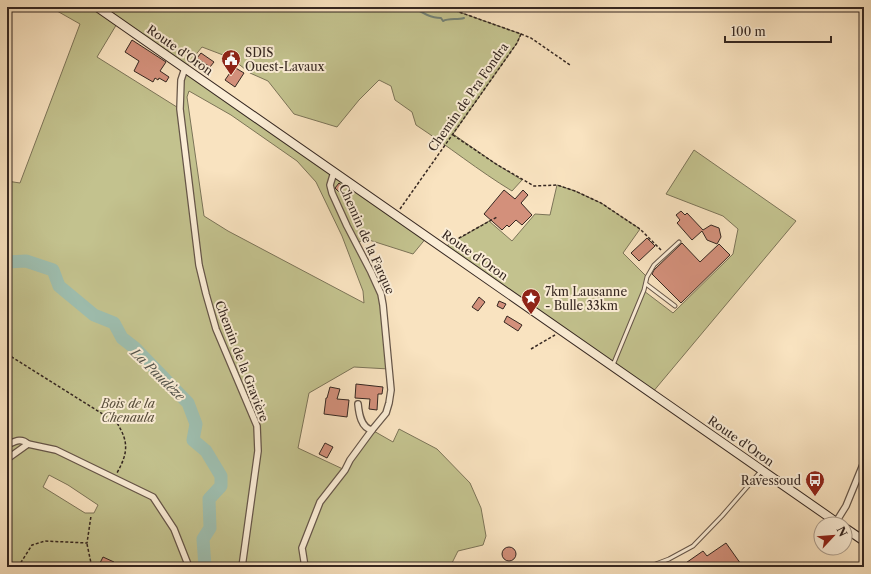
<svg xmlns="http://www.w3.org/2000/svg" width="871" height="574" viewBox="0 0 871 574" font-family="'Libre Caslon Text',serif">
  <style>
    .green { fill: #c3c28e; stroke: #7c7458; fill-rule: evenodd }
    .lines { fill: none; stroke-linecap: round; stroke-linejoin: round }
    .stream { stroke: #748276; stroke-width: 2 }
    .river { stroke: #9ebeaf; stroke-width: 13 }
    .building { fill: #d3907b; stroke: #352721 }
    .lane-casing { stroke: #665649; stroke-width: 5 }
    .street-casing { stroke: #665649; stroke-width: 8 }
    .secondary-casing { stroke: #352721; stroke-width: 10 }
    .path { stroke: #352721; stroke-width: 1.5; stroke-dasharray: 3 2; stroke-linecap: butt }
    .lane { stroke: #fbedd6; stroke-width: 3 }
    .street { stroke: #fbedd6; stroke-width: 5.5 }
    .secondary { stroke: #fbedd6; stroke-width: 8 }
    .labels { text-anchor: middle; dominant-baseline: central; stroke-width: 4; stroke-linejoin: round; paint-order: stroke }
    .street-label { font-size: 12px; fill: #352721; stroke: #fbedd6 }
    .poi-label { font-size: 12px; fill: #352721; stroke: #fbedd6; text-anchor: start }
    .park-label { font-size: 12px; font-style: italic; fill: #584e3c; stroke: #fbedd6 }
    .water-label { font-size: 13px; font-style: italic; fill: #54544c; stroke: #fbedd6 }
  </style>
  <rect width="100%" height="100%" fill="#f9e3c0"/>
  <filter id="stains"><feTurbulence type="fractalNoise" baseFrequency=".005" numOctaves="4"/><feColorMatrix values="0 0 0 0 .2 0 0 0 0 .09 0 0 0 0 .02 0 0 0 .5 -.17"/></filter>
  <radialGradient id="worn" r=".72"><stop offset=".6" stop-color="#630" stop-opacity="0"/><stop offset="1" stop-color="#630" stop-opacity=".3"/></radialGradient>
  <g class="green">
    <path d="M50,7H445L521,34L517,43L453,134L496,164L522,180L512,191C479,171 448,146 416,125L412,112L395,100L391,86L379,80L359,100L337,127L294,114L268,81L250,73L231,58L202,47L185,68L427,237L413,254L366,239L356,243L381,294L389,369L354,367L309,393L298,448L345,470L372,430L393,442L399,429L437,449L470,483L481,508L486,536L483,545L458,551L450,567H7V181L20,183L80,24ZM118,22L185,68L180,109L97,57ZM189,91L231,115L297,161L316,182L342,236L363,291L364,303L228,231L204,216L187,97ZM49,475L68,485L98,505L94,513H85L43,487Z"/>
    <path d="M694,150L796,221L652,393L443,248L489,221L512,241L535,214L550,215L557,185L575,191L601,203L640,229L623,253L647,277L644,291L673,313L733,254L738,229L723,216L666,194Z"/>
  </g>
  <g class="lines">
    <path class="stream" d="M414,7C421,13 432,18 441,18L443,21C449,18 457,20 464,18"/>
    <path class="river" d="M7,262L26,261L53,270L59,286L94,315L114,323L122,338L135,348L188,403L196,424L193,440L206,451L221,476V486L209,499L210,528L203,539L205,567"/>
  </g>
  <g class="building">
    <path d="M132,40L166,62L160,71L169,77L166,82L159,78L158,80L155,78L153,82L134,71L139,61L125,52Z"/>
    <path d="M201,53L214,62L210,67L197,58Z"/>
    <path d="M234,67L244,73L235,87L225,80Z"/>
    <path d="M339,183L344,187L340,193L335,188Z"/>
    <path d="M504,190L515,199L523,190L528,195L521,203L532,215L522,225L516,220L509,227L507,225L502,230L484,214Z"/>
    <path d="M681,211L685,215L687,213L703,230L711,225L719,228L721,237L717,244L707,240L702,231L692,240L677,223L680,220L676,215Z"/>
    <path d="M647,238L655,246L639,261L631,253Z"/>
    <path d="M682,243L700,262L719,244L730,255L681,303L652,274L654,270Z"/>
    <path d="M479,297L485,302L478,311L472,307Z"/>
    <path d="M499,301L506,304L503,309L497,306Z"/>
    <path d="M507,316L522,325L518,331L504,322Z"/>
    <path d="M356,384L383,387L382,394H378L377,410L369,409L370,399L355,398Z"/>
    <path d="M330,387L340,389L337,399L349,400L347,417L324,414L326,398H327Z"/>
    <path d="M325,443L333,447L327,458L319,454Z"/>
    <path d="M726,543L743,567H680L703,551L707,556Z"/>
    <circle cx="509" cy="554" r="7"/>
    <path d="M103,557L114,562L112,567H98Z"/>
  </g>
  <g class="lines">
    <g class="lane-casing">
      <g id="lane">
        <path d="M646,284L675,306"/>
        <path d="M613,365L644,290L647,277L654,265L679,242"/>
        <path d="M648,567L669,559L693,546L722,516L761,471"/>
      </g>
    </g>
    <g class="street-casing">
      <g id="street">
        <path d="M185,68L181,80L180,109L199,265L206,294L216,329L257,426L258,451L242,567"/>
        <path d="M334,172L330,185L332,193L347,226L371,272L381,294L383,305L391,390L389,403L386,413L372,430C361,428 359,414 358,404"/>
        <path d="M7,445C14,442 21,437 28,444L56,450L153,497L174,529L189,567"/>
        <path d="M7,459L28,444"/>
        <path d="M836,522L846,506L864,462"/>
        <path d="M305,567L302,548L320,502L345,470L350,460L372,430"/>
      </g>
    </g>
    <g class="secondary-casing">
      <g id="secondary">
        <path d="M97,7L839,524"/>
        <path d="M845,528L864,541"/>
      </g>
    </g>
    <g class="path">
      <path d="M521,34L531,38L570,65"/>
      <path d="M453,135L496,164L534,186L557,185L575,191L601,203L640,229L662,251"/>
      <path d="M400,209L517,43L521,34L445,7"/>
      <path d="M450,243L497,217"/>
      <path d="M531,349L555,335"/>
      <path d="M7,354L117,423C129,442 128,453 117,473"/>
      <path d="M87,544L91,563L89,567"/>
      <path d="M18,567L32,545L45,541L87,543L91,516"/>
    </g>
    <use href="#lane" class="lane"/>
    <use href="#street" class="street"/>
    <use href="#secondary" class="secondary"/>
  </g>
  <defs>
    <g id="civic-pin" transform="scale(1)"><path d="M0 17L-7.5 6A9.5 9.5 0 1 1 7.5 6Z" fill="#8f2418" stroke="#fbedd6"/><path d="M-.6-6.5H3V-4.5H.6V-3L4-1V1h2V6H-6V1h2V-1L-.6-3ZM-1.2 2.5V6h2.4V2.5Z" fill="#fff"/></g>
    <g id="sight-pin" transform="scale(1)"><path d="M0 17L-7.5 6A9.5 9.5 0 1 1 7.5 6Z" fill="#8f2418" stroke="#fbedd6"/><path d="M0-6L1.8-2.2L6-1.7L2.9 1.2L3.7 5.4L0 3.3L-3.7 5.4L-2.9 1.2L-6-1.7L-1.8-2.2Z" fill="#fff"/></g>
    <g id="bus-pin" transform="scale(1)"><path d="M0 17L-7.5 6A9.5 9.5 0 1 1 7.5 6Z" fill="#8f2418" stroke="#fbedd6"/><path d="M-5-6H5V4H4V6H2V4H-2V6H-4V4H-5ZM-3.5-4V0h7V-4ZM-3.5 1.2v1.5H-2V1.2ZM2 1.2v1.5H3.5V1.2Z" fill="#fff"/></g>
  </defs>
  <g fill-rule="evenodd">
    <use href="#civic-pin" x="231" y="59"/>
    <use href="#sight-pin" x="531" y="298"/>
    <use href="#bus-pin" x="815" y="480"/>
  </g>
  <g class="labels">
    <g class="street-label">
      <text transform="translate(180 50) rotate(35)">Route d'Oron</text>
      <text transform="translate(468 97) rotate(-55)">Chemin de Pra Fondra</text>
      <text transform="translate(367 239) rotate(66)">Chemin de la Farque</text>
      <text transform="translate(475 255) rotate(35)">Route d'Oron</text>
      <text transform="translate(242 361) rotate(69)">Chemin de la Gravière</text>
      <text transform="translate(741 441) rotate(35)">Route d'Oron</text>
    </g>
    <g class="poi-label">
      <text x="245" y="52">SDIS<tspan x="245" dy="14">Ouest-Lavaux</tspan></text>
      <text x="545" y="291">7km Lausanne<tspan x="545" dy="14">- Bulle 33km</tspan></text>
      <text x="801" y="480" text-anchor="end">Ravessoud</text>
    </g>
    <g class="park-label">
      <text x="128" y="403">Bois de la<tspan x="128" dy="14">Chenaula</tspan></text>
    </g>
    <g class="water-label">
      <text transform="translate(158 374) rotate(44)">La Paudèze</text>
    </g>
  </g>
  <rect width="871" height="574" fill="none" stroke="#f9e3c0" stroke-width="24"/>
  <rect x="8" y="8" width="855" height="558" fill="none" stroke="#352721" stroke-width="2"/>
  <rect x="12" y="12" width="847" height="550" fill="none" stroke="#352721"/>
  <g transform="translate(833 536) rotate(64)"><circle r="19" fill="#fbedd6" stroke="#ac9e8e"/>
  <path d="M0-3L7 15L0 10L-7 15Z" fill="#8f2418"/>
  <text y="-6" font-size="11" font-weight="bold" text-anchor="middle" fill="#352721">N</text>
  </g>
  <path d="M725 36v6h106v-6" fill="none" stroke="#352721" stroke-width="2"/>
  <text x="731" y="36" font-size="12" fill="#352721" stroke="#fbedd6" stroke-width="3" paint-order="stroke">100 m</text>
  <rect width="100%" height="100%" filter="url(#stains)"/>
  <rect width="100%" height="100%" fill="url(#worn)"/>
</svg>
